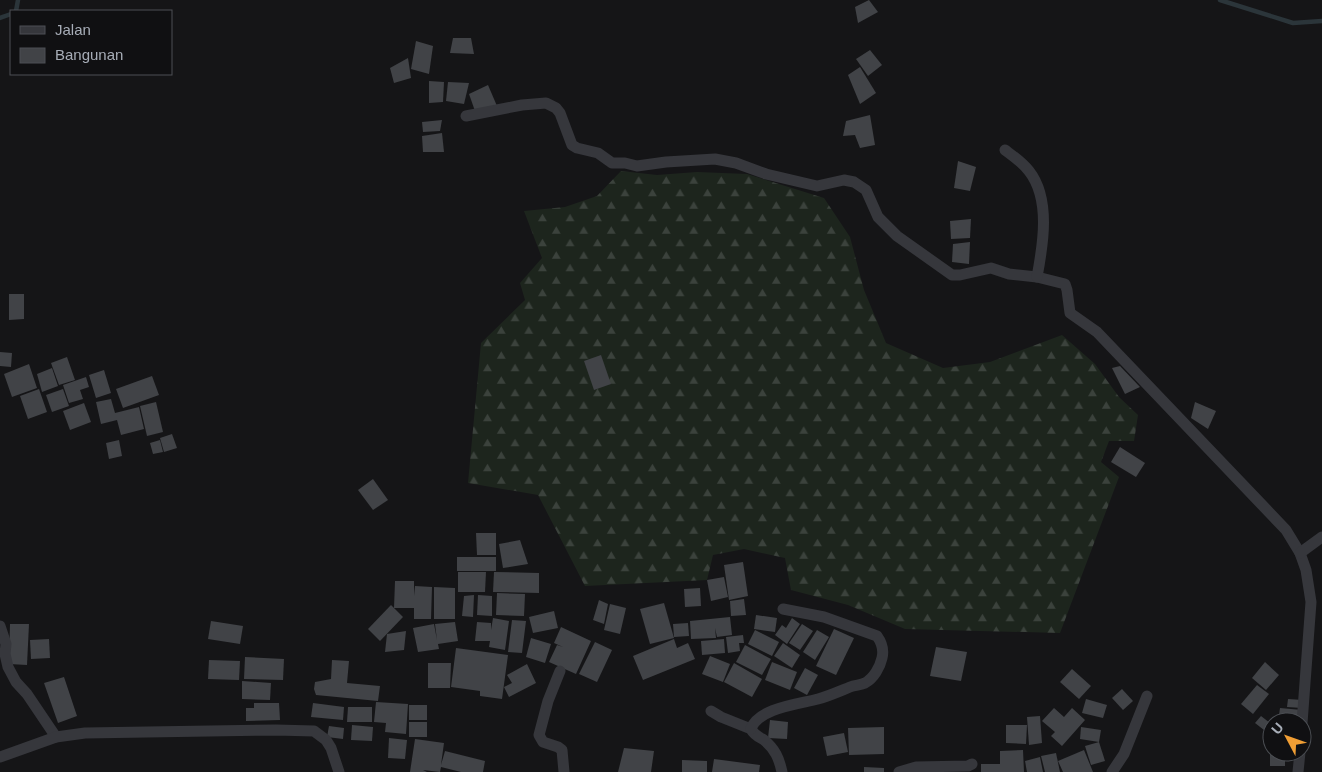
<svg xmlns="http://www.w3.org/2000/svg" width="1322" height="772" viewBox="0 0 1322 772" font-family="Helvetica,sans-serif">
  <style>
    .forest { fill: url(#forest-firs) }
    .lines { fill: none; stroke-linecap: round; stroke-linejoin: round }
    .stream { stroke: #2b353a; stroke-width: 4.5 }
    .building { fill: #414347 }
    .street { stroke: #36373c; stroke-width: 11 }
  </style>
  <defs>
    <pattern id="forest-firs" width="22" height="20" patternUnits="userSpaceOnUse" patternTransform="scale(1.25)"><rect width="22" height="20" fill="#1d251d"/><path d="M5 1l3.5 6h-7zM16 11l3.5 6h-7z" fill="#3b423c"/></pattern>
  </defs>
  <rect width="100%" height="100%" fill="#151517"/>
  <path class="forest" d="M621,171L657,175L697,172L747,174L824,198L850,237L864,290L886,343L943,368L990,362L1062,335L1095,364L1119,397L1138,415L1134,441H1109L1101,462L1119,477L1060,633L905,629L848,605L791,590L785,558L744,549L713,555L707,580L585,586L538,495L468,483L481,343L525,300L520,283L542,258L524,211L565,207L597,196Z"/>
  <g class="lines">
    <g class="stream">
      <path d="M1220,0L1293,23L1322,21"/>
      <path d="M16,11L18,0"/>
      <path d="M0,18L11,14"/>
    </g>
  </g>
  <g class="building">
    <path d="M869,0L878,12L858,23L855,7Z"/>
    <path d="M453,38H471L474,54L450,53Z"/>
    <path d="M416,41L433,46L429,74L411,69Z"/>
    <path d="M870,50L882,65L868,76L856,59Z"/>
    <path d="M408,58L411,78L394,83L390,68Z"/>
    <path d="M860,67L876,93L860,104L848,75Z"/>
    <path d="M429,81L444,82L443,102L429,103Z"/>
    <path d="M448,82L469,83L464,104L446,101Z"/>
    <path d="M488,85L497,106L475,111L469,94Z"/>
    <path d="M870,115L875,145L860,148L855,135L843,136L846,121Z"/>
    <path d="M442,120L440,131L423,132L422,122Z"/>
    <path d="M442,133L444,152H423L422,136Z"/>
    <path d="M958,161L976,167L970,191L954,188Z"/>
    <path d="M971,219L970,238L951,239L950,221Z"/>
    <path d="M970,242L969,264L952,262L953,244Z"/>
    <path d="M9,294H24V319L9,320Z"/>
    <path d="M0,352L12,353L11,367L0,366Z"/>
    <path d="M601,355L611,384L594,390L584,361Z"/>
    <path d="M67,357L75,380L59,385L51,363Z"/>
    <path d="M29,364L37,388L12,397L4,374Z"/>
    <path d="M1120,366L1140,387L1125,394L1112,368Z"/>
    <path d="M52,368L58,386L42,392L37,374Z"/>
    <path d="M104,370L111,393L96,398L89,375Z"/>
    <path d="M152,376L159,395L123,408L116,389Z"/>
    <path d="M86,377L89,387L80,390L83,399L69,403L63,385Z"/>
    <path d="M39,389L47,412L28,419L20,396Z"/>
    <path d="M63,389L69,406L52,412L46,395Z"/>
    <path d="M111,399L115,413L139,407L144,429L121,435L117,420L101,424L96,402Z"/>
    <path d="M156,402L163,432L147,436L140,406Z"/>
    <path d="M1195,402L1216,411L1208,429L1191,418Z"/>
    <path d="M84,403L91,422L70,430L63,411Z"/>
    <path d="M172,434L177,448L164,452L160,438Z"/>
    <path d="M119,440L122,456L109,459L106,443Z"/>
    <path d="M160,440L163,452L153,454L150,443Z"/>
    <path d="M1120,447L1145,463L1136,477L1111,462Z"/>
    <path d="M373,479L388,500L373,510L358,490Z"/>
    <path d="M476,533H496V555H477Z"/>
    <path d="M520,540L528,564L503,568L499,544Z"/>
    <rect x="457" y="557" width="39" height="14"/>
    <path d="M743,562L748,596L729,600L724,565Z"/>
    <path d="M458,572H486L485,592H458Z"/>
    <path d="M494,572L539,573V593L493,592Z"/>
    <path d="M724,577L728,597L711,601L707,580Z"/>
    <path d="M395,581H414V596L415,586L432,587L431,619H414V608H394Z"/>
    <path d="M434,587L455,588V619H434Z"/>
    <path d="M700,588L701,606L685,607L684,589Z"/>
    <path d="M497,593L525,594L524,616L496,615Z"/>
    <path d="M474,595L473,617L462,616L464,596Z"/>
    <path d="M478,595L492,596V616L477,615Z"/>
    <path d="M744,599L746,615L731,616L730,601Z"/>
    <path d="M599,600L608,604L604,624L593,620Z"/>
    <path d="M664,603L674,638L650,644L640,609Z"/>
    <path d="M610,604L626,608L620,634L604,630Z"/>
    <path d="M391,605L403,617L380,641L368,629Z"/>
    <path d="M554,611L558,628L533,633L529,617Z"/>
    <path d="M756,615L777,618L775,632L754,629Z"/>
    <path d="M730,617L732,635L717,637L715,628L716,638L691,639L690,621Z"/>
    <path d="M493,618L509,621L505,650L489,647L490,641H475L477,622L491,623V630Z"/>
    <path d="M792,618L800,624L787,644L775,635L782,625L786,628Z"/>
    <path d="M512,620L526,621L522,653L508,652Z"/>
    <path d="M211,621L243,626L240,644L208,639Z"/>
    <path d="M455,622L458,641L438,644L439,649L418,652L413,628L434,624L437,640L435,624Z"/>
    <path d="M688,623L689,636L674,637L673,624Z"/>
    <path d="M10,624H29L27,665L9,664Z"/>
    <path d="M802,624L813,631L800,650L789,643Z"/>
    <path d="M561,627L591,641L576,674L549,662L557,645L563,647L554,643Z"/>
    <path d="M834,629L854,638L836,675L816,666Z"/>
    <path d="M755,630L779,642L772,656L748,644Z"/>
    <path d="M817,630L829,637L815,660L803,652Z"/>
    <path d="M406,631L404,650L385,652L387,634Z"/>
    <path d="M743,635L744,643H739L740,651L728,653L726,637Z"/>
    <path d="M531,638L551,644L545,663L526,657Z"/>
    <path d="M49,639L50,658L31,659L30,640Z"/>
    <path d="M674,639L677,648L688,643L695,659L643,680L633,656Z"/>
    <path d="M724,639L725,653L702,655L701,641Z"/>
    <path d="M595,642L612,650L597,682L579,674Z"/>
    <path d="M783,643L800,655L792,668L774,656Z"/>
    <path d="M745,645L771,659L762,675L736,662Z"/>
    <path d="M936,647L967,652L961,681L930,676Z"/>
    <path d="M456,648L508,655L502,699L480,696V691L451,687Z"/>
    <path d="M710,656L730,664L723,682L702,674Z"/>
    <path d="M245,657L284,659L283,680L244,679Z"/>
    <path d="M209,660L240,661L239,680L208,679Z"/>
    <path d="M332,660L349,661L347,683L380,686L378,701L316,695L314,689L315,682L331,679Z"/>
    <path d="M772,662L797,672L790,690L765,680Z"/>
    <path d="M1265,662L1279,675L1266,690L1252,678Z"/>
    <path d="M428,663H451L450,688H428Z"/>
    <path d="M734,663L762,679L752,697L724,682Z"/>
    <path d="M527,664L536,683L509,697L504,687L512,683L507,675Z"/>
    <path d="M805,668L818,675L807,695L794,688Z"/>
    <path d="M1072,669L1091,686L1079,699L1060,682Z"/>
    <path d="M64,677L77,716L58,723L44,683Z"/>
    <path d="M242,681L271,683L270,700L242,699Z"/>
    <path d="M1257,685L1269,694L1253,714L1241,704Z"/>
    <path d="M1122,689L1133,701L1123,710L1112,698Z"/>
    <path d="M1086,699L1107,705L1103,718L1082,713Z"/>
    <path d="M1288,699L1303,700L1302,708L1287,707Z"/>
    <path d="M376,702L408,704L406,734L385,732L386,723L374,722Z"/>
    <path d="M254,703H279L280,720L246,721V708H254Z"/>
    <path d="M313,703L344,707L343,720L311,717Z"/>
    <rect x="409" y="705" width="18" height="15"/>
    <path d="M348,707H372V722H347Z"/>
    <path d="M1054,708L1064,717L1072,708L1085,720L1062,746L1051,736L1055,732L1042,721Z"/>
    <path d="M1280,708L1302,710L1301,722H1278Z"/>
    <path d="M1040,716L1042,743L1029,745L1027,717Z"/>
    <path d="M1261,716L1270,723L1264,730L1255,723Z"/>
    <path d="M770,720L788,722L787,739L768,738Z"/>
    <rect x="409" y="722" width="18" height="15"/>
    <path d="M352,725L373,727L372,741L351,740Z"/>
    <path d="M1006,725H1027L1026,744L1006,743Z"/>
    <path d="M329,726L344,728L343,739L327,737Z"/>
    <path d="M884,727V754L849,755L848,728Z"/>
    <path d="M1081,727L1101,730L1099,742L1080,739Z"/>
    <path d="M844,733L848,752L827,756L823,737Z"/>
    <path d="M389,738L407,740L405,759L388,758Z"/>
    <path d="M415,739L444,743L441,765L445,751L485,761L483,772H461L441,767L440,772L423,770L427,772H410Z"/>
    <path d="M1099,742L1105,761L1091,765L1085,746Z"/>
    <path d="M1270,742H1272V752H1285V766H1270Z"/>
    <path d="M624,748L654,751L651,772H618Z"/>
    <path d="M1023,750L1024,772H981V764H1000V751Z"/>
    <path d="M1084,750L1093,772H1063L1058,761Z"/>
    <path d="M1056,753L1060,772H1045L1041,756Z"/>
    <path d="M1040,757L1043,772H1027L1025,761Z"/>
    <path d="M714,759L760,765L759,772H712Z"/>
    <path d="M682,760L707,761V772H682Z"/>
    <path d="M864,767L884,768V772H864Z"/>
  </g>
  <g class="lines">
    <g class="street">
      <path d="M466,116L522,105L546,103L556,108L560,113L572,145L577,148L598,153L612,163H625L637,166L666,162L715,159L736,163L766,174L817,186L844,180L854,182L866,190L878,217L897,236L952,275H960L991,268L1009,274L1037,277L1065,284L1067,290L1070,313L1097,332L1286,530L1300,553L1306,570L1311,602L1302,723"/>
      <path d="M1005,150C1013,156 1022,162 1029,171C1051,199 1043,245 1037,277"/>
      <path d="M1300,553L1322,537"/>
      <path d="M0,626L6,644L5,654L8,667L16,682L27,694L56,737"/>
      <path d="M560,671L548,701L539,735L543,742L558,747L562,750L564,772"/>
      <path d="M711,711L721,717L751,729C754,735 759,737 764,740C775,749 779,758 782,772"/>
      <path d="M751,729C758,708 799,704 818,699C829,696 840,691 850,687C855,685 861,685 865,683C874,678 880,667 882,658C884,650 882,643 877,636L824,617L783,609"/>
      <path d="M0,757L56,737L85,733L276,730L314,731L326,740L331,748L339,772"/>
      <path d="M899,772L916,767L968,766L972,764"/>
      <path d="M1112,772L1124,754L1147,696"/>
      <path d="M1298,772L1300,752"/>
    </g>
  </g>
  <rect x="10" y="10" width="162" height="65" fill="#101012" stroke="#4c4f54"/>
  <rect x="20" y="26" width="25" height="8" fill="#36373c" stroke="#4c4f54"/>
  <text x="55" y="35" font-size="15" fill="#a7adb7">Jalan</text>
  <rect x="20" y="48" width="25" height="15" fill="#414347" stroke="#4c4f54"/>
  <text x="55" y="60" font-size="15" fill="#a7adb7">Bangunan</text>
  <g transform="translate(1287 737) rotate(311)"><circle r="24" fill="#101012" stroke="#4c4f54"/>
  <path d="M0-4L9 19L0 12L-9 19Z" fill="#f09e34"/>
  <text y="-8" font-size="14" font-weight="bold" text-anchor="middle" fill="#a7adb7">U</text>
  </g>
</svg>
